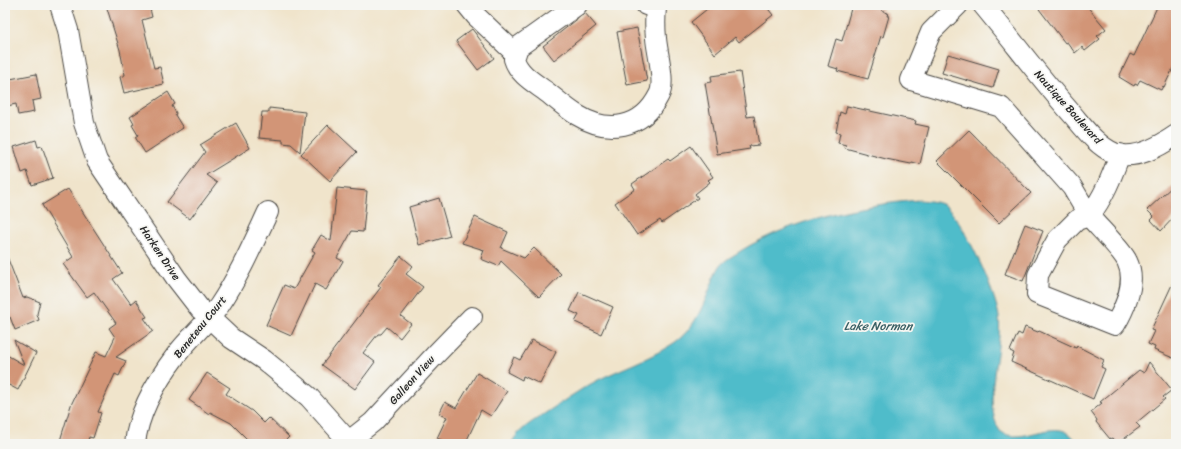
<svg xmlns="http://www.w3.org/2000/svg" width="1181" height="449" viewBox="0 0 1181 449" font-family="Sriracha,sans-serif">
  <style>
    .water { fill: #50bcca; stroke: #3e747a }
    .building { fill: #d29577 }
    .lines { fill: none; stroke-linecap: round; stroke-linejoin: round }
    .minor-casing { stroke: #494743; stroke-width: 22 }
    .minor { stroke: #fff; stroke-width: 20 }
    .labels { text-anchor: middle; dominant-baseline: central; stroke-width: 3.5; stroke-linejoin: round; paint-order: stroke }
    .street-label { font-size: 11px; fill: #2b2b2b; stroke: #f6f6f2 }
    .water-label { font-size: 12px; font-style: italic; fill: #385e63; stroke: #f6f6f2 }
  </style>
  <rect width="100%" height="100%" fill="#f6f6f2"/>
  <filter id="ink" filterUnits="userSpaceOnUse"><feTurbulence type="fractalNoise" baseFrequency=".025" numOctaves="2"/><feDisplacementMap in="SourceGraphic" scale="8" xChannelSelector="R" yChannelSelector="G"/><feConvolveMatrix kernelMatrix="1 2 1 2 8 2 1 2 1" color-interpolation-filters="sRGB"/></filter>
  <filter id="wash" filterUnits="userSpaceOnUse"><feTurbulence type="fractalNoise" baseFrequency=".012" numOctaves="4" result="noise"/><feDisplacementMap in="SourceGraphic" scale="16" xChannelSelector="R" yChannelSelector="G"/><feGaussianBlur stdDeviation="0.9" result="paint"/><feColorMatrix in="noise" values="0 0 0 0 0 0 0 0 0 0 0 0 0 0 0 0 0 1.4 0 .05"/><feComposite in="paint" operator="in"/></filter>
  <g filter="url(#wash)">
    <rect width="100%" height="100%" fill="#f0e4cb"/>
    <path class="water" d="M919,200C928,201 937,201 945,206C964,221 996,293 999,317C1003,351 981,402 1000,431C1022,449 1062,410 1077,444H511C518,429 534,421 547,412C564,401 580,389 598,380C622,368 647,360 669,346C692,333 701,311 710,288C713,281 716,272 720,266C725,259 735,255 742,250C794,219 860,205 919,200Z"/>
    <g id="blocks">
      <g class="building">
        <path d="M106,5H149L152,17L142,20L154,68L160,67L164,84L124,93L120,77L125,75L120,50Z"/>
        <path d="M712,5H765L773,15L739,42L735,37L715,54L691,22Z"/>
        <path d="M852,5H884L882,11L888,13L887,16H889L883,37L881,36L880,39L868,79L837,71L838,69L828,66L836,39L842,41Z"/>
        <path d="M1036,5H1086L1106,29L1097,36L1100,39L1085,51L1082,47L1075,53L1067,42L1065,43Z"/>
        <path d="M1158,5H1176V62L1164,87L1163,86L1161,90L1140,80L1137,85L1135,84L1134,86L1119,77L1130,54L1134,56Z"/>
        <path d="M585,13L596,26L554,60L543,46Z"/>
        <path d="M637,28L647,81L627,85L617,32Z"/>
        <path d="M472,29L494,58L478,70L456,41Z"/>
        <path d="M948,54L999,69L993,88L942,73Z"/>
        <path d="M740,72L747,117L754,116L759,145L749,146L750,149L717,154L705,83L712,82L711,76Z"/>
        <path d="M36,74L41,99L32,101L34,112L18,115L16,104L7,106L5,80Z"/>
        <path d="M168,92L175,104L172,106L176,113L175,115L183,128L145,153L135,137L138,135L132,125L134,124L130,117Z"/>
        <path d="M847,106L916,121L915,124L929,127L920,164L912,162L911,164L886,159L845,148L846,145L838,143L840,133L836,132L840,112L845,114Z"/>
        <path d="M269,108L305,112L300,152L291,144L283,143V140L259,138L262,112H269Z"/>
        <path d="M236,123L250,148L206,175L217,183L190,219L167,202L205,152L200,145Z"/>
        <path d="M328,125L357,152L330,181L301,154Z"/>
        <path d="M969,130L1031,193L999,223L937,161Z"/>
        <path d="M36,140L38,147L42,146L53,178L32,185L27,171L22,173L14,147Z"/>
        <path d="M691,146L713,177L708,180L710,182L695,194L698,198L662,223L660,220L637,235L615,203L635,189L632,184L668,159L670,161Z"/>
        <path d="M1176,183V215L1161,231L1151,220L1154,217L1147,210Z"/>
        <path d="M337,188L367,191L363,232L352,231L337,258L343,261L326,290L315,284L291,336L266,325L284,285L294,289L315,252L312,250L321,235L331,241Z"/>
        <path d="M68,189L122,273L113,279L131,304L136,300L147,317L144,318L153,331L116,357L126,361L119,376L115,374L98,412L101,413L93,438L89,437L87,444H59L71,405L96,352L106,356L115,337L109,328L116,323L94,292L87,297L63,264L73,257L42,205Z"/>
        <path d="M439,198L450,236L419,245L409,207Z"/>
        <path d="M475,217L508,232L501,248L524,258L534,248L561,274L539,297L501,261L498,266L481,259L484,250L462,243Z"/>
        <path d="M1025,224L1043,231L1023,281L1005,274Z"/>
        <path d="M6,254L23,298L27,297L40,302L37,314L39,320L15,330L10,317L5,319Z"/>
        <path d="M401,256L413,266L406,274L423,287L401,316L411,324L400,338L387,327L381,334H378L363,353L375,362L355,389L322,365L381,287L378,285Z"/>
        <path d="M1176,276V351L1173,358L1154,350L1155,347L1148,344L1154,331L1151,330Z"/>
        <path d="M579,292L613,307L601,334L575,322L579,315L570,311Z"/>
        <path d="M1025,327L1038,332L1039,331L1076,348L1077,346L1104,360L1101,367L1105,369L1093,399L1011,362L1014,353L1010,351L1018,333L1022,335Z"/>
        <path d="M14,340L36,353L18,390L5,383V354L24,365Z"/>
        <path d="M532,340L556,352L540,384L523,376L522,380L507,372L514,357L520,360Z"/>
        <path d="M1149,362L1172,390L1163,397L1165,399L1136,423L1140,427L1117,444L1112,438L1110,439L1096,422L1097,420L1091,412L1102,403L1100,402L1139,370L1144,373Z"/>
        <path d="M207,373L230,388L226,394L252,411L264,423L269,418L289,437L282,444H252L231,423L210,412L209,414L189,400Z"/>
        <path d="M477,373L507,391L491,416L481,410L465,444H450L437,438L447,417L439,414L445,402L456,408Z"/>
      </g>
    </g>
  </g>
  <g filter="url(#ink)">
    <use href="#blocks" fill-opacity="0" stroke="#494743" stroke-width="1"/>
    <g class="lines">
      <g class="minor-casing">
        <g id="minor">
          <path d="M60,5L68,30L84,123L97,161L176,278L200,309L231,338L264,360L309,397L351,444"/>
          <path d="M467,5L476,16L515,53"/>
          <path d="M577,5L518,47L514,59C519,75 535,83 548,93C557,100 567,109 577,115C608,134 642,129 659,95C666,82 657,53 656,38C655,28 655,18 656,8L646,5"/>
          <path d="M958,5L931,32L911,80L1001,107L1072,187L1089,216L1077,220L1057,240L1038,275L1037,294L1115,325C1125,308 1137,281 1127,261C1122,250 1098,227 1089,216C1104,197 1112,176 1120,154"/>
          <path d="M983,5C1013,41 1041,79 1072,114C1084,128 1097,146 1114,153C1135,161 1160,146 1176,135"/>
          <path d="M349,441L373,422L436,354L472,317"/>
          <path d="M135,444C138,412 158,379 177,354C190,337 207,323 219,306C239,276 253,244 268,212"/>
        </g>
      </g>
      <use href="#minor" class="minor"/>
    </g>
  </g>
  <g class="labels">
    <g class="street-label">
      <text transform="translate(1068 107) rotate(48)">Nautique Boulevard</text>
      <text transform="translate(160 253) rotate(56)">Harken Drive</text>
      <text transform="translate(200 327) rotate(-51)">Beneteau Court</text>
      <text transform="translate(412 380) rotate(-48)">Galleon View</text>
    </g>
    <g class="water-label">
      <text x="878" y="326">Lake Norman</text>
    </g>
  </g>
  <rect width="1181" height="449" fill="none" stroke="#f6f6f2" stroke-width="20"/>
</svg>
